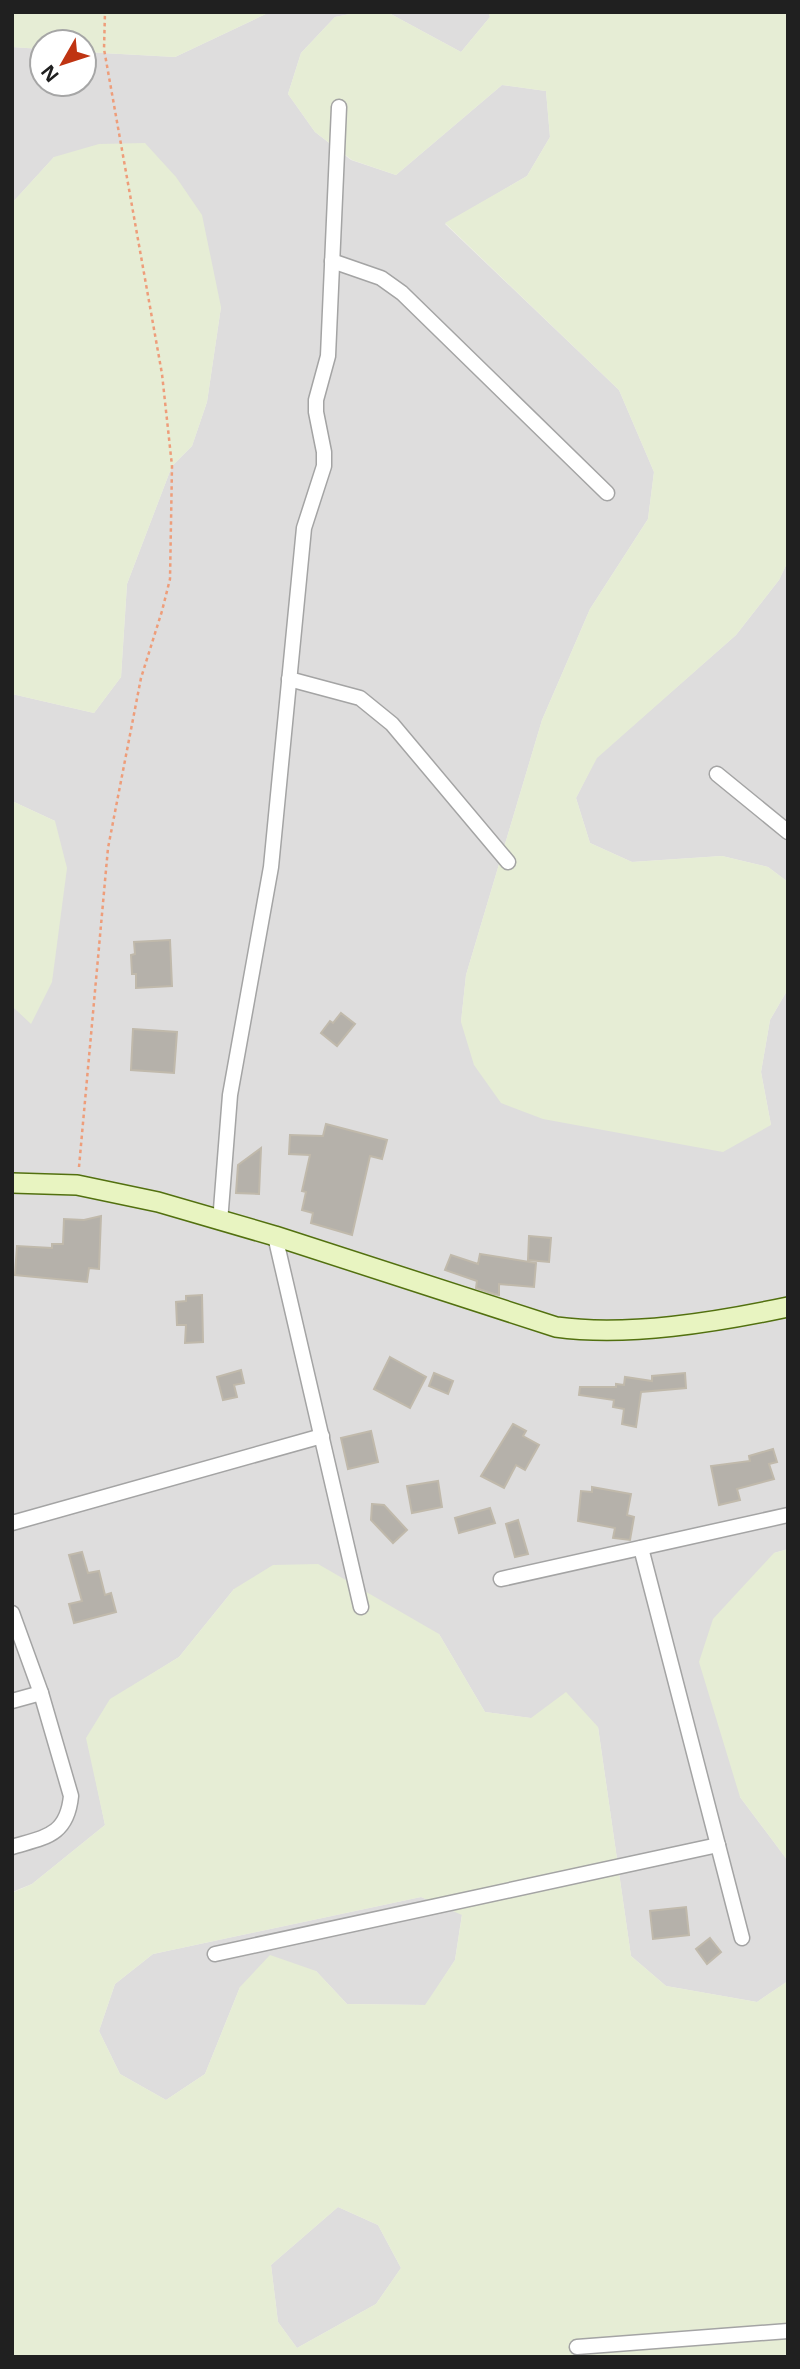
<svg xmlns="http://www.w3.org/2000/svg" width="800" height="2369" viewBox="0 0 800 2369" font-family="'Open Sans',sans-serif">
  <style>
    .residential { fill: #dedddd }
    .farmland { fill: #e6edd5; fill-rule: evenodd }
    .building { fill: #b5b1aa; stroke: #c0b9ab; stroke-width: 2 }
    .lines { fill: none; stroke-linecap: round; stroke-linejoin: round }
    .street-casing { stroke: #a4a4a4; stroke-width: 17 }
    .secondary-casing { stroke: #52700f; stroke-width: 22 }
    .path { stroke: #ee9d7a; stroke-width: 2.5; stroke-dasharray: 3.5 3.5; stroke-linecap: butt }
    .street { stroke: #fff; stroke-width: 14 }
    .secondary { stroke: #e8f4c1; stroke-width: 19 }
  </style>
  <rect width="100%" height="100%" fill="#f0efe8"/>
  <g class="residential">
    <path d="M270,12H360L335,17L301,53L288,94L315,132L351,160L396,175L502,85L546,91L550,137L527,176L445,224L619,390L654,472L648,519L590,609L542,720L466,975L461,1022L771,1125L761,1072L770,1020L788,989V1549L774,1553L740,1797L788,1861V1981L757,2002L666,1986L631,1956L598,1727L485,1712L439,1634L234,1589L179,1657L110,1700L87,1738L105,1825L32,1884L12,1892V1006L31,1023L55,821L12,801V694L94,713L121,677L127,584L172,466L192,446L207,402L221,307L54,157L12,203V47L42,49V84H84V52L175,57Z"/>
    <path d="M387,12H488L490,17L461,52Z"/>
    <path d="M788,561V882L768,867L722,856L632,862L590,843L576,798L596,758L736,635L779,580Z"/>
    <path d="M421,1897L462,1914L455,1960L426,2005L347,2004L316,1971L240,1987L205,2074L166,2100L120,2074L99,2031L115,1984L153,1954Z"/>
    <path d="M338,2207L378,2225L401,2268L376,2304L297,2348L278,2322L271,2265Z"/>
  </g>
  <g class="farmland">
    <path d="M12,12H270L175,57L84,52V42H42V49L12,47Z"/>
    <path d="M360,12H387L461,52L490,17L488,12H788V561L779,580L736,635L597,758L576,798L590,843L632,862L722,856L768,867L788,882V989L770,1020L761,1072L771,1125L723,1152L543,1119L501,1103L474,1065L461,1022L466,975L542,720L590,609L648,519L654,472L619,390L445,223L527,176L550,137L546,91L502,85L396,175L352,160L315,132L288,94L301,53L335,17Z"/>
    <path d="M145,143L176,177L202,215L221,307L207,402L192,446L172,466L127,584L121,677L94,713L12,694V203L54,157L99,144Z"/>
    <path d="M12,801L55,821L67,868L52,982L31,1024L12,1006Z"/>
    <path d="M788,1549L787,1749L788,1861L740,1797L699,1662L713,1619L774,1553Z"/>
    <path d="M318,1564L439,1634L485,1712L531,1718L566,1692L598,1727L631,1956L666,1986L757,2002L788,1981V2357H12V1893L32,1884L105,1825L86,1738L110,1699L179,1657L234,1589L273,1565ZM421,1897L462,1915L455,1960L425,2005L347,2004L316,1971L270,1955L240,1987L205,2074L166,2100L120,2074L99,2031L115,1984L153,1954ZM338,2207L378,2225L401,2268L376,2304L297,2348L278,2322L271,2265Z"/>
  </g>
  <g class="building">
    <path d="M170,940L172,986L136,988V974H132L131,955L135,954L134,942Z"/>
    <path d="M341,1013L355,1024L337,1046L321,1033L330,1021L333,1023Z"/>
    <path d="M133,1029L177,1032L174,1073L131,1070Z"/>
    <path d="M326,1124L387,1140L382,1159L370,1156L352,1235L311,1223L313,1213L302,1210L306,1192L302,1191L310,1155L289,1154L290,1135L323,1136Z"/>
    <path d="M261,1148L259,1194L236,1193L238,1165Z"/>
    <path d="M101,1216L99,1269L89,1268L87,1282L15,1275L17,1246L52,1248V1244H63L64,1219L84,1220Z"/>
    <path d="M529,1236L551,1238L549,1262L528,1260Z"/>
    <path d="M480,1254L536,1263L534,1287L499,1284V1295L494,1294L476,1288L477,1281L445,1270L451,1255L478,1264Z"/>
    <path d="M202,1295L203,1342L185,1343L186,1325H177L176,1302L186,1301V1296Z"/>
    <path d="M390,1357L426,1377L410,1408L374,1389Z"/>
    <path d="M241,1370L244,1383L234,1385L237,1397L223,1400L217,1377Z"/>
    <path d="M434,1373L453,1381L448,1394L429,1386Z"/>
    <path d="M685,1373L686,1388L641,1392L636,1427L622,1424L624,1409L613,1407L614,1400L579,1395L580,1387H616V1384L624,1385L625,1377L652,1381V1376Z"/>
    <path d="M513,1424L526,1431L523,1436L539,1445L525,1470L516,1465L504,1488L481,1476Z"/>
    <path d="M371,1431L378,1462L348,1469L341,1438Z"/>
    <path d="M773,1449L777,1462L769,1464L774,1479L737,1489L740,1500L719,1505L711,1466L750,1461L749,1456Z"/>
    <path d="M438,1481L442,1507L412,1513L407,1486Z"/>
    <path d="M592,1487L631,1494L627,1515L634,1517L630,1540L613,1538L615,1528L578,1521L581,1491L592,1492Z"/>
    <path d="M372,1504L384,1505L407,1530L393,1543L371,1520Z"/>
    <path d="M490,1508L495,1523L459,1533L455,1518Z"/>
    <path d="M518,1520L528,1554L515,1557L506,1524Z"/>
    <path d="M82,1552L88,1573L99,1571L105,1595L111,1593L116,1612L74,1623L69,1604L82,1601L69,1555Z"/>
    <path d="M686,1907L689,1935L653,1939L650,1911Z"/>
    <path d="M710,1938L721,1952L707,1964L696,1949Z"/>
  </g>
  <g class="lines">
    <g class="street-casing">
      <g id="street">
        <path d="M332,261L381,278L402,293L607,493"/>
        <path d="M289,679L360,698L392,724L508,862"/>
        <path d="M717,774L788,832"/>
        <path d="M220,1222L230,1095L271,867L304,528L324,466V452L316,412V400L328,356L339,107"/>
        <path d="M275,1236L361,1607"/>
        <path d="M12,1523L322,1436"/>
        <path d="M641,1548L742,1938"/>
        <path d="M501,1579L788,1515"/>
        <path d="M12,1613L41,1693L71,1796C67,1836 45,1837 12,1847"/>
        <path d="M12,1701L41,1693"/>
        <path d="M215,1954L718,1845"/>
        <path d="M577,2347L788,2331"/>
      </g>
    </g>
    <g class="secondary-casing">
      <path id="secondary" d="M12,1183L77,1185L158,1202L275,1236L556,1327C628,1337 717,1322 788,1307"/>
    </g>
    <path class="path" d="M79,1167L108,848L141,678L162,611L170,579L172,466L162,374L104,49L105,12"/>
    <use href="#street" class="street"/>
    <use href="#secondary" class="secondary"/>
  </g>
  <rect width="800" height="2369" fill="none" stroke="#202020" stroke-width="28"/>
  <g transform="translate(63 63) rotate(231)"><circle r="33" fill="#ffffff" stroke="#a6a6a6" stroke-width="2"/>
  <path d="M0-5L12 26L0 18L-12 26Z" fill="#bf3412"/>
  <text y="-10" font-size="19" font-weight="bold" text-anchor="middle" fill="#202020">N</text>
  </g>
</svg>
